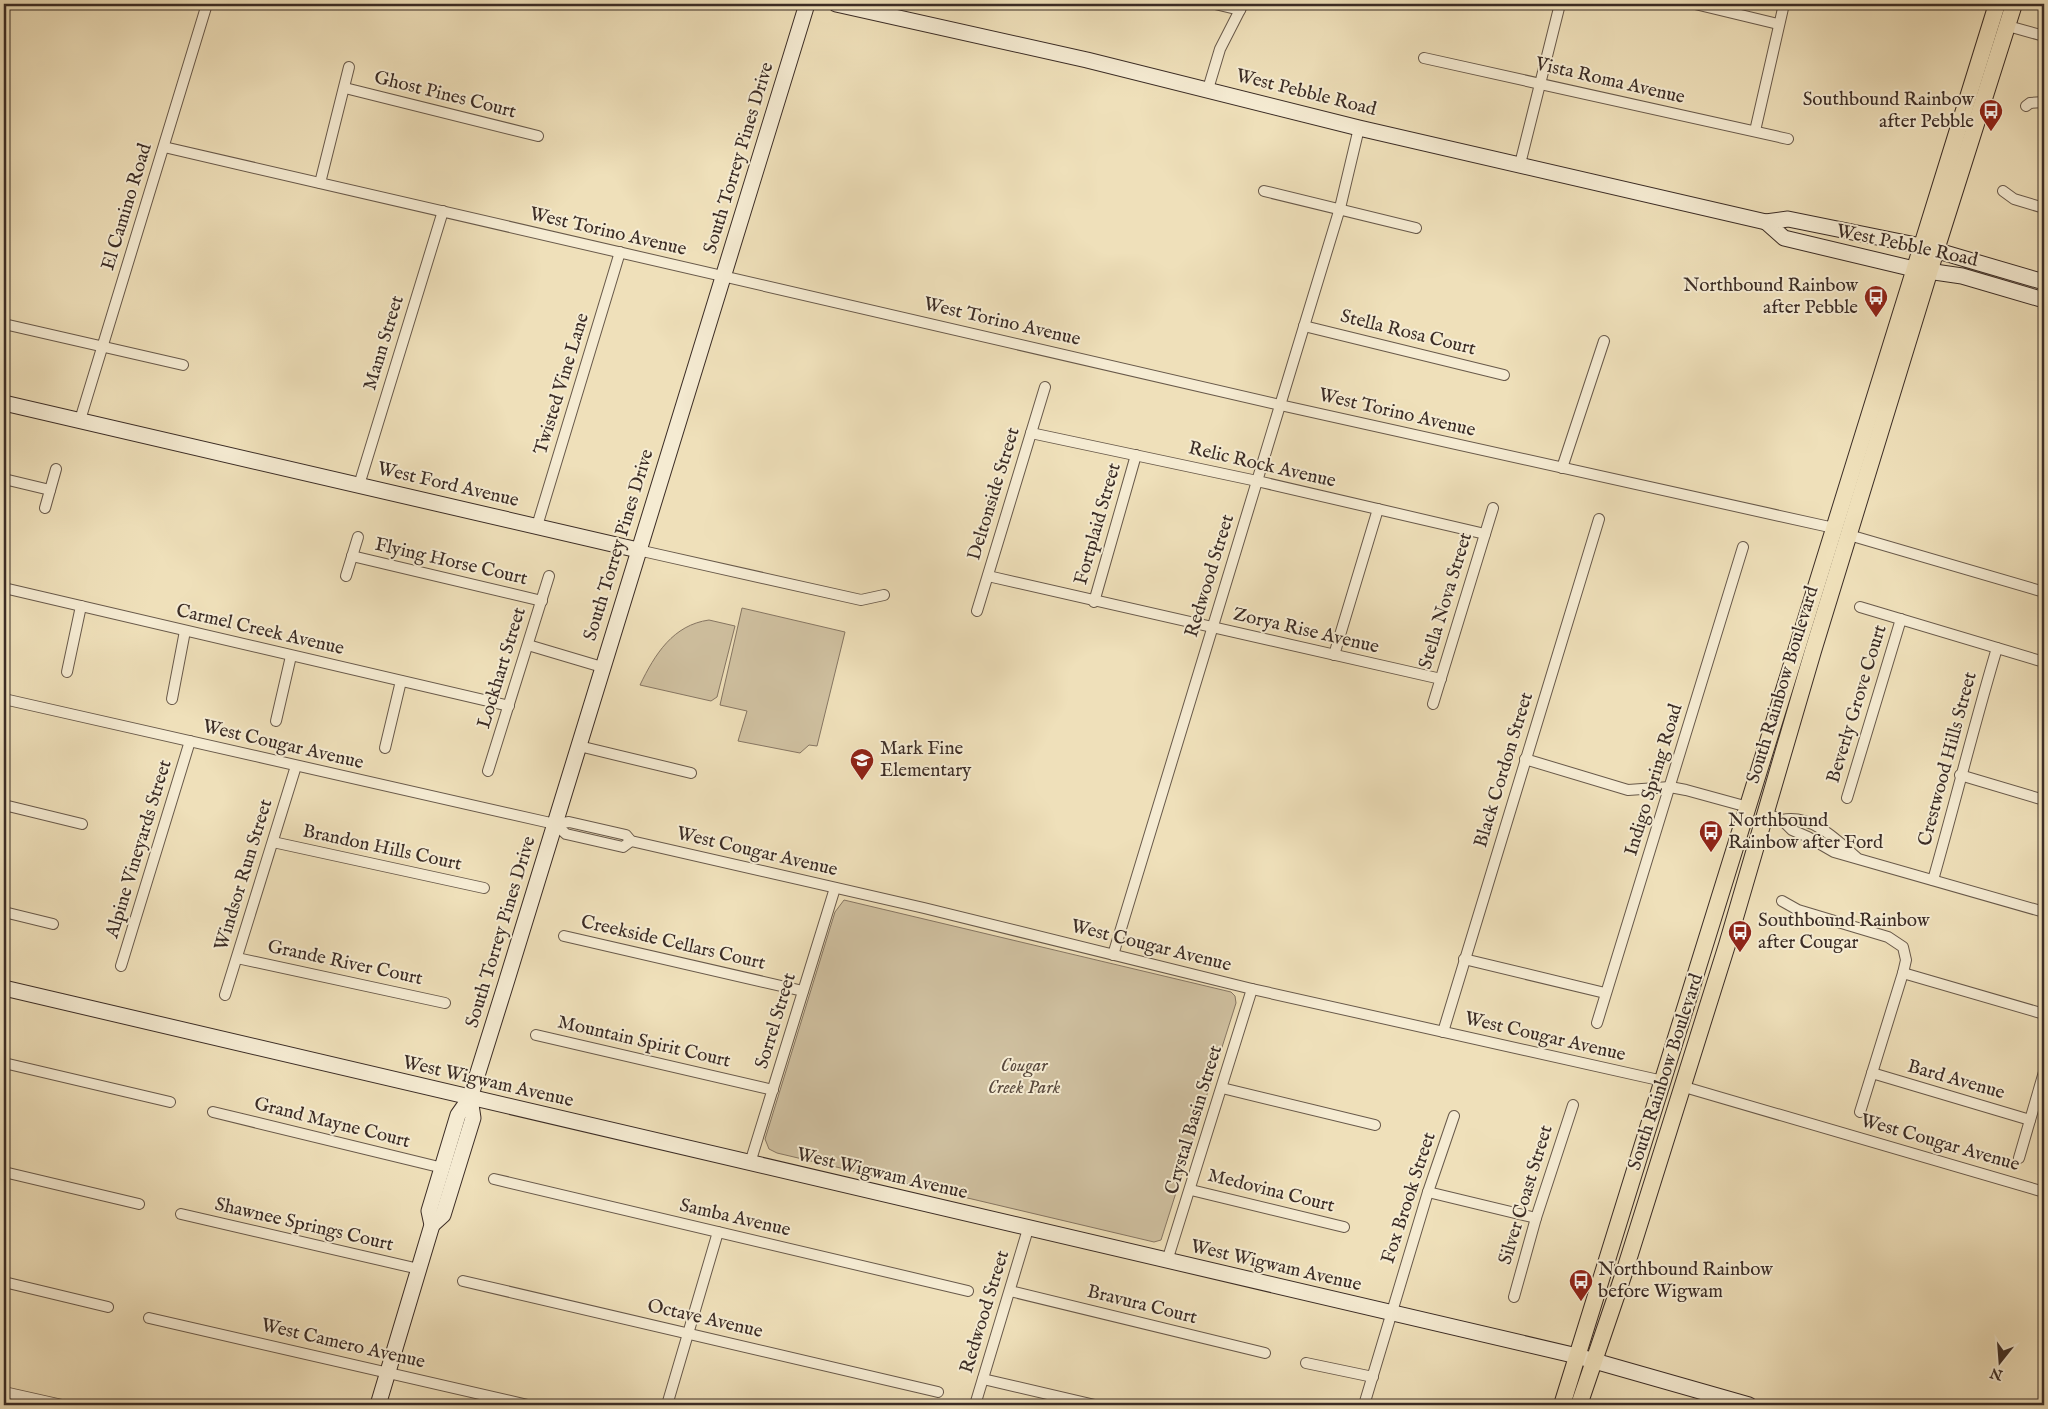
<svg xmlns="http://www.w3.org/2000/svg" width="2048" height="1409" viewBox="0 0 2048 1409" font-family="'IM FELL English',serif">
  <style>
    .green { fill: #d0c1a1; stroke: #867663 }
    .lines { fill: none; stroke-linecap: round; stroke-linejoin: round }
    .street-casing { stroke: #68594a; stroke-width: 12 }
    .secondary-casing { stroke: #3b2c25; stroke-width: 17 }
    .primary-casing { stroke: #3b2c25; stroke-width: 18 }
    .street { stroke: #f5ebd2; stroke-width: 10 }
    .secondary { stroke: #f5ebd2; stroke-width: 15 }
    .primary { stroke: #efe0ba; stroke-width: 16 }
    .labels { text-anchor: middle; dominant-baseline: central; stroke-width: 4; stroke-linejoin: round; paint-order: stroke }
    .street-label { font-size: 19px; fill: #3b2c25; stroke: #f5ebd2 }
    .poi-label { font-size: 19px; fill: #3b2c25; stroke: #f5ebd2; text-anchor: start }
    .park-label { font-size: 19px; font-style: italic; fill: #594a3e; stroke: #f5ebd2 }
  </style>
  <rect width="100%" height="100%" fill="#efe0ba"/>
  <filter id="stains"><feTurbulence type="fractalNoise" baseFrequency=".004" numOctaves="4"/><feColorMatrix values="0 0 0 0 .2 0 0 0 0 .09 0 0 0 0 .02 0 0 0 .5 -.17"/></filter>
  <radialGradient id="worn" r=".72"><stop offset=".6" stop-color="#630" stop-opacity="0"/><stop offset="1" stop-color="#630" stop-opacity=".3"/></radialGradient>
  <g class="green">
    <path d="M742,608L845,632L817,746L809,745L800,753L738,741L747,711L720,705Z"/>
    <path d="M709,620L735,626L717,697L711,701L640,685C655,654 673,625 709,620Z"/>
    <path d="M844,900L1231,992L1235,996L1236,1003L1161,1240L1154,1242L777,1153L769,1149L765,1139L835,912Z"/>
  </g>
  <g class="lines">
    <g class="street-casing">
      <g id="street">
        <path d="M1215,4L1240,10"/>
        <path d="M1695,4L1778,24"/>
        <path d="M2008,26L2044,36"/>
        <path d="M1424,58L1788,139"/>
        <path d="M345,88L538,136"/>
        <path d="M1208,89L1220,49L1243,4"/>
        <path d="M2026,106L2030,103L2044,102"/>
        <path d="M1755,131L1784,4"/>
        <path d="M164,147L1280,405L1834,528"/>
        <path d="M1520,164L1560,4"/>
        <path d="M320,183L349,67"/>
        <path d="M1264,191L1416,228"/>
        <path d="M2003,191L2014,199L2044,208"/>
        <path d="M4,324L183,365"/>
        <path d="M1304,326L1504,375"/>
        <path d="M80,420L207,4"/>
        <path d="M1031,433L1257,481L1485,534"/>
        <path d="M1562,468L1604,341"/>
        <path d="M4,479L50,490"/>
        <path d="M359,485L443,211"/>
        <path d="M45,508L56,469"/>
        <path d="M537,526L620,252"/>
        <path d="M1849,535L2044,592"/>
        <path d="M638,550L861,600L884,595"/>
        <path d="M352,556L542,601"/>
        <path d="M346,576L358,537"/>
        <path d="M988,576L1441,679"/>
        <path d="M4,588L509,706"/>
        <path d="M1094,602L1136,455"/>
        <path d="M1860,607L2044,662"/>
        <path d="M977,611L1045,387"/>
        <path d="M528,645L602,667"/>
        <path d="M1334,655L1378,509"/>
        <path d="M67,672L81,606"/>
        <path d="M4,699L555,824L569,822L626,835L631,841L924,908L1252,989L1663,1081"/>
        <path d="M172,699L185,631"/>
        <path d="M1433,704L1493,508"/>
        <path d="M276,721L291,656"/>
        <path d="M579,746L691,773"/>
        <path d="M385,748L401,681"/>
        <path d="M1525,759L1628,790L1670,787L1686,790L1748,807"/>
        <path d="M488,771L549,576"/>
        <path d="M1960,775L2044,800"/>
        <path d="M1847,798L1901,619"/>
        <path d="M4,805L82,824"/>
        <path d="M1764,813L1782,820L1792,830L1808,837L1834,852L2044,912"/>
        <path d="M1782,820C1811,814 1836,839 1856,857"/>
        <path d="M555,824L566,834L623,847L631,841"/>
        <path d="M273,842L484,888"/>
        <path d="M1933,880C1955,803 1974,725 1997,648"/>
        <path d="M1782,901L1798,910L1888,937L1903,947L1906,960L1903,973L1860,1112"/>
        <path d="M4,912L53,924"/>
        <path d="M564,936L803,991"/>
        <path d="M1113,955L1340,208L1359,128"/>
        <path d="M237,958L445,1003"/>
        <path d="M1464,959L1605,993"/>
        <path d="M121,966L190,741"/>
        <path d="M1903,973L2044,1014"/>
        <path d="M225,995L296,766"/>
        <path d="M1597,1023L1743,547"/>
        <path d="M1443,1032L1599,519"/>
        <path d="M536,1035L773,1090"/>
        <path d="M4,1063L170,1102"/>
        <path d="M1872,1073L2030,1120"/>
        <path d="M1681,1086L2044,1192"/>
        <path d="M1222,1088L1375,1125"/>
        <path d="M213,1112L443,1168"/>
        <path d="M2019,1158L2044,1072"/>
        <path d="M750,1163L835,888"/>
        <path d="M4,1172L139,1204"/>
        <path d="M494,1179L968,1291"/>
        <path d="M1191,1190L1344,1227"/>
        <path d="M1428,1192L1536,1218"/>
        <path d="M181,1214L419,1269"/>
        <path d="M1167,1261L1252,989"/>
        <path d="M463,1281L938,1392"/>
        <path d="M4,1282L108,1307"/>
        <path d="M1010,1291L1265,1353"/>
        <path d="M1514,1297L1536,1218L1573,1105"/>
        <path d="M149,1318L528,1405"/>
        <path d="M1306,1363L1373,1377"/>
        <path d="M983,1379L1095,1405"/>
        <path d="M4,1392L62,1405"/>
        <path d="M667,1405L718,1232"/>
        <path d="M975,1405L1028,1229"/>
        <path d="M1364,1405L1428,1192L1454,1116"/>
      </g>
    </g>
    <g class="secondary-casing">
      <g id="secondary">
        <path d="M836,4L1087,60L1359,128L1766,222"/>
        <path d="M2044,282L1921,246L1788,219L1766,222L1784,238L1914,269L1962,276L2044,300"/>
        <path d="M4,403L638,550"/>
        <path d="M4,988L1577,1356L1749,1405"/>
        <path d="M432,1225L443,1215L473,1118L470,1098"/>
        <path d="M378,1405L432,1225L429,1211L458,1115L470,1098L506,983L807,4"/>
      </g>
    </g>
    <g class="primary-casing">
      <g id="primary">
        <path d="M1562,1405L1997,4"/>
        <path d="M1579,1405L1624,1273L1727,945L1813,651L1936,250L2014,4"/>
      </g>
    </g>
    <use href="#street" class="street"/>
    <use href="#secondary" class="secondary"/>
    <use href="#primary" class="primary"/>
  </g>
  <defs>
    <g id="bus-pin" transform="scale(1.25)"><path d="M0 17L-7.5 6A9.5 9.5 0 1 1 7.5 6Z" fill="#8f2418" stroke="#f5ebd2"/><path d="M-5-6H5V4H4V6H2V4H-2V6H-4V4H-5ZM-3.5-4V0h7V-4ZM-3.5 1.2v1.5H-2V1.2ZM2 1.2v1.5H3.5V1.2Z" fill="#fff"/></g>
    <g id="school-pin" transform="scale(1.25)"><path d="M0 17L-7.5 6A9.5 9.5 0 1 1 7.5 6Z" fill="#8f2418" stroke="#f5ebd2"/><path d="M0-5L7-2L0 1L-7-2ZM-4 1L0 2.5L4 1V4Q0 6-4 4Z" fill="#fff"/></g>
  </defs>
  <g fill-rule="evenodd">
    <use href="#bus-pin" x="1991" y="111"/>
    <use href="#bus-pin" x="1876" y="297"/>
    <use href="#school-pin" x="862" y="760"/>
    <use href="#bus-pin" x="1711" y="832"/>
    <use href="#bus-pin" x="1740" y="932"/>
    <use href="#bus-pin" x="1581" y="1281"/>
  </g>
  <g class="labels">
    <g class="street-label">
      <text transform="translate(1610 81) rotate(13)">Vista Roma Avenue</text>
      <text transform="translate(1306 93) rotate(14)">West Pebble Road</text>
      <text transform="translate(445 95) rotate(14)">Ghost Pines Court</text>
      <text transform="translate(739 158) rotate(-73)">South Torrey Pines Drive</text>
      <text transform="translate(127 207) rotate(-73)">El Camino Road</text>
      <text transform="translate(608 232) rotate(13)">West Torino Avenue</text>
      <text transform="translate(1907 246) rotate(12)">West Pebble Road</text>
      <text transform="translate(1002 322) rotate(13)">West Torino Avenue</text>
      <text transform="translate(1408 333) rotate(14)">Stella Rosa Court</text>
      <text transform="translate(384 343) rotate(-73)">Mann Street</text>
      <text transform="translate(562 384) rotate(-73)">Twisted Vine Lane</text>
      <text transform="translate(1397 413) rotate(13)">West Torino Avenue</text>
      <text transform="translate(1262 465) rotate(13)">Relic Rock Avenue</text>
      <text transform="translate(448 485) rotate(13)">West Ford Avenue</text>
      <text transform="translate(994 494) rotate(-73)">Deltonside Street</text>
      <text transform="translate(1098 524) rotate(-74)">Fortplaid Street</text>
      <text transform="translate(619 545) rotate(-73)">South Torrey Pines Drive</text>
      <text transform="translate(451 562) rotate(13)">Flying Horse Court</text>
      <text transform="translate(1210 576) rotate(-73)">Redwood Street</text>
      <text transform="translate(1446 601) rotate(-73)">Stella Nova Street</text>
      <text transform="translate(260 630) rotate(13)">Carmel Creek Avenue</text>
      <text transform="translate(1306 631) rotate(13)">Zorya Rise Avenue</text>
      <text transform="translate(502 668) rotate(-73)">Lockhart Street</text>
      <text transform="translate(1783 685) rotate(-73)">South Rainbow Boulevard</text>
      <text transform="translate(1857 704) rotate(-73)">Beverly Grove Court</text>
      <text transform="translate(283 745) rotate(13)">West Cougar Avenue</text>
      <text transform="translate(1948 759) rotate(-75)">Crestwood Hills Street</text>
      <text transform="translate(1504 770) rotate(-73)">Black Cordon Street</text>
      <text transform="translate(1654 780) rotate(-73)">Indigo Spring Road</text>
      <text transform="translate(382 848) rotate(12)">Brandon Hills Court</text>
      <text transform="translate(139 849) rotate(-73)">Alpine Vineyards Street</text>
      <text transform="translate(757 852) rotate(13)">West Cougar Avenue</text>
      <text transform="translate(244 875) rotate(-73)">Windsor Run Street</text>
      <text transform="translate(501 932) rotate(-73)">South Torrey Pines Drive</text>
      <text transform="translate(673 943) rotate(13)">Creekside Cellars Court</text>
      <text transform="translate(1151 946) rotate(14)">West Cougar Avenue</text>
      <text transform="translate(345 963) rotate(12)">Grande River Court</text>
      <text transform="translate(776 1021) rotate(-73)">Sorrel Street</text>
      <text transform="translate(1545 1037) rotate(13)">West Cougar Avenue</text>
      <text transform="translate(644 1042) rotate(13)">Mountain Spirit Court</text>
      <text transform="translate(1666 1072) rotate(-72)">South Rainbow Boulevard</text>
      <text transform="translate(1956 1080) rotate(16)">Bard Avenue</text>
      <text transform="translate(488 1082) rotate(13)">West Wigwam Avenue</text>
      <text transform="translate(1194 1120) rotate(-73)">Crystal Basin Street</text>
      <text transform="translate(332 1123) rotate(14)">Grand Mayne Court</text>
      <text transform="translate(1940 1143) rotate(16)">West Cougar Avenue</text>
      <text transform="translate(882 1174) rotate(13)">West Wigwam Avenue</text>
      <text transform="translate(1271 1191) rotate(14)">Medovina Court</text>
      <text transform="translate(1526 1195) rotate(-73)">Silver Coast Street</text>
      <text transform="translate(1409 1198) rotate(-72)">Fox Brook Street</text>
      <text transform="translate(735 1218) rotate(13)">Samba Avenue</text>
      <text transform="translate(304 1225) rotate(13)">Shawnee Springs Court</text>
      <text transform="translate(1276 1266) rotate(13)">West Wigwam Avenue</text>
      <text transform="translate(1142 1305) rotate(14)">Bravura Court</text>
      <text transform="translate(985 1312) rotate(-73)">Redwood Street</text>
      <text transform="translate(705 1319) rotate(13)">Octave Avenue</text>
      <text transform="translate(343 1344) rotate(13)">West Camero Avenue</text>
    </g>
    <g class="poi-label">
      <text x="1974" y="100" text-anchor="end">Southbound Rainbow<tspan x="1974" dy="22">after Pebble</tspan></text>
      <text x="1858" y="286" text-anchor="end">Northbound Rainbow<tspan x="1858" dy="22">after Pebble</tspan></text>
      <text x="880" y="749">Mark Fine<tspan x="880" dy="22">Elementary</tspan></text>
      <text x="1728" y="821">Northbound<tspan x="1728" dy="22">Rainbow after Ford</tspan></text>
      <text x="1758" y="921">Southbound Rainbow<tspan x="1758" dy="22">after Cougar</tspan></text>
      <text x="1598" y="1270">Northbound Rainbow<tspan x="1598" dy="22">before Wigwam</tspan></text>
    </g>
    <g class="park-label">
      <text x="1024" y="1066">Cougar<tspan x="1024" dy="22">Creek Park</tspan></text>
    </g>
  </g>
  <rect width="2048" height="1409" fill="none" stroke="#efe0ba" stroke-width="20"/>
  <rect x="5" y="5" width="2038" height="1399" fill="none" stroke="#3b2c25" stroke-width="2.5"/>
  <rect x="10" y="10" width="2028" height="1389" fill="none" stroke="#3b2c25"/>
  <g transform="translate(2000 1362) rotate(197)" stroke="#f5ebd2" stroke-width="4" paint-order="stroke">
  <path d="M0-4L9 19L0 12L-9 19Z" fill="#3b2c25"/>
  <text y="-8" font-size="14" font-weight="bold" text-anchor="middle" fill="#3b2c25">N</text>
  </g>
  <rect width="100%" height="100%" filter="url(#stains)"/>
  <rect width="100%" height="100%" fill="url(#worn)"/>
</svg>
